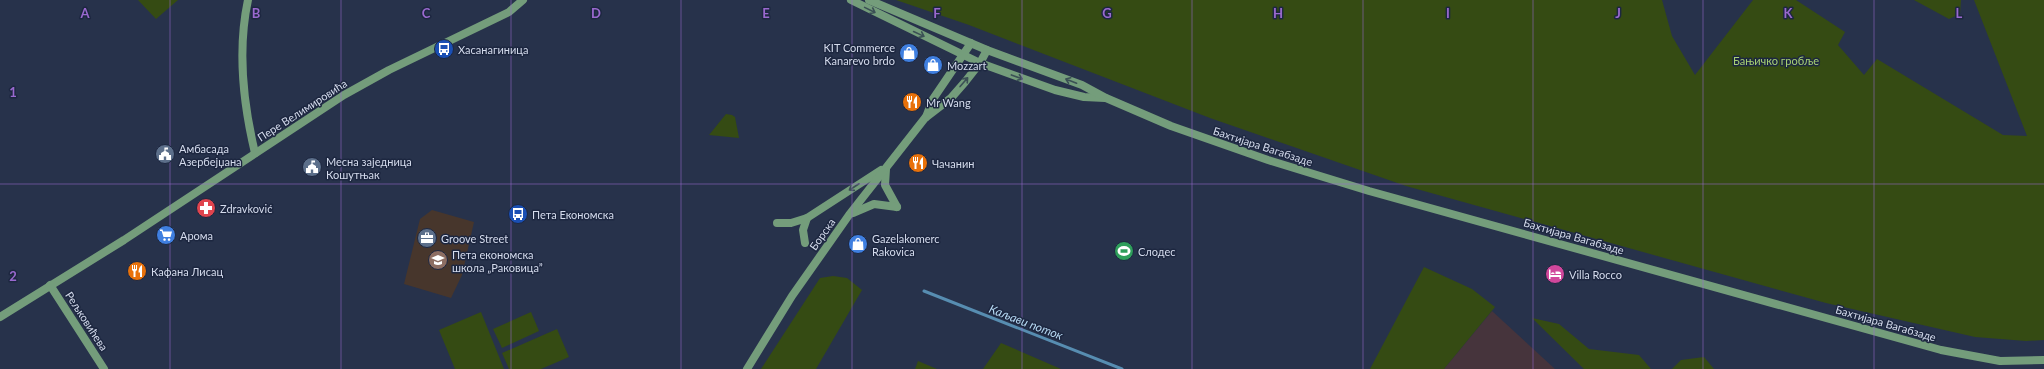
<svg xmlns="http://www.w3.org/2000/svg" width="2044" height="369" viewBox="0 0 2044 369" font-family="Lato,sans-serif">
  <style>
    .industrial { fill: #46343c }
    .education { fill: #47362c }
    .green { fill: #354b13 }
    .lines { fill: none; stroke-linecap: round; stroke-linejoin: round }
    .stream { stroke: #578db1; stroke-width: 3 }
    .secondary { stroke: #749d7b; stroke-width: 8 }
    .oneway { stroke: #3b5055 }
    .grid { fill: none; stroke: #9a69cf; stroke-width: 1; stroke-opacity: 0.55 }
    .labels { text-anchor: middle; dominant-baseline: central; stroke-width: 3; stroke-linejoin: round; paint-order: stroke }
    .poi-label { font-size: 11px; fill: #d4dbec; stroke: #1d2740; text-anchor: start }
    .park-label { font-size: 11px; fill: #a8d173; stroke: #1d2740 }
    .street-label { font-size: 11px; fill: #d4dbec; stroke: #1d2740 }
    .water-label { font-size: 12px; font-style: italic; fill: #b6d9f3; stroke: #1d2740 }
    .grid-label { font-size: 13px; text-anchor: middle; font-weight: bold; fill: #9a69cf; stroke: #1d2740; stroke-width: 3; stroke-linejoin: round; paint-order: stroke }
  </style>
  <rect width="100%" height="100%" fill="#27324b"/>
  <path class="industrial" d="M1492,311L1555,369H1444Z"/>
  <path class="education" d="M432,210L474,222L462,275L451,298L404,284L420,219Z"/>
  <g class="green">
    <path d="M138,0H178L156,19Z"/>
    <path d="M896,0H1662L1672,36L1695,75L1753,0H1796L1845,32L1838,45L1864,75L1877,59L2003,135L2027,136L1974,0H2044V340L2026,341L1975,337L1826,303L1406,186L1210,118L969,25Z"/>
    <path d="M1914,0H1961L1960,14L1949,19Z"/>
    <path d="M726,114L732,115L735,117L739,138L709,135Z"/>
    <path d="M1424,267L1472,289L1495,307L1444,369H1370Z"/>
    <path d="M833,276L847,278L862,290L816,369H761L820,278Z"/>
    <path d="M481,312L504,369H455L439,330Z"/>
    <path d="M531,312L539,331L502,348L493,329Z"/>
    <path d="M1532,318L1559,324L1589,349L1639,355L1651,369H1584Z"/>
    <path d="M557,329L569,357L541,369H509L502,353Z"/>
    <path d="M1001,343L1061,369H983Z"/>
    <path d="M1704,357L1714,369H1672L1681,360Z"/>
    <path d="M918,361L937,369H915Z"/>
  </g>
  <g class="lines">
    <path class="stream" d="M924,291L1122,369"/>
    <g class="secondary">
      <path d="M248,0C237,51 243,103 255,153"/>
      <path d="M851,0L980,63L1055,90L1084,97L1105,98"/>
      <path d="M869,0L987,50L1082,85L1106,98L1171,126L1268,160L1369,191L1941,350L2000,361L2044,360"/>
      <path d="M926,117L933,99L971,43"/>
      <path d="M886,169L885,185L897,207"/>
      <path d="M853,213L874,204L897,207"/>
      <path d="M777,223H791L807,218L881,170"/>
      <path d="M805,243L803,230L807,218"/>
      <path d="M50,285L104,369"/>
      <path d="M0,317L124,240L344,95L389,70L509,12L523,0"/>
      <path d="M747,369L792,296L849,215L925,118L951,98L965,82L980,63L987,50"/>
    </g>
  </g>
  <defs><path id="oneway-shaft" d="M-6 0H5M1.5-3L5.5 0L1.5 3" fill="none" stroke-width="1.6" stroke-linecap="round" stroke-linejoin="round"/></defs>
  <g class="oneway">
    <use href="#oneway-shaft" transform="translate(870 10) rotate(26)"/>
    <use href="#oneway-shaft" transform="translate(919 34) rotate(25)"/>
    <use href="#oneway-shaft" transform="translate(1017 77) rotate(20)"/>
    <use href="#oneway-shaft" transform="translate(1071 81) rotate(-159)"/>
    <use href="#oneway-shaft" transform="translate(964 82) rotate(-49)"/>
    <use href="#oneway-shaft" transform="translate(854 187) rotate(147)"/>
  </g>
  <path class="grid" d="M170,0V369M341,0V369M511,0V369M681,0V369M852,0V369M1022,0V369M1192,0V369M1363,0V369M1533,0V369M1703,0V369M1874,0V369M0,184H2044"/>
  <defs>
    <g id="bus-disc" transform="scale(1)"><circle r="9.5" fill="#1a4fb4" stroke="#1d2740"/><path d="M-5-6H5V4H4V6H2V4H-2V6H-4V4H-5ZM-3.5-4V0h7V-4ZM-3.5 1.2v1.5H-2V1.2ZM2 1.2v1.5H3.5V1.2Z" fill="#fff"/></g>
    <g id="shop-disc" transform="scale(1)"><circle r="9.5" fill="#3f7fe0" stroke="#1d2740"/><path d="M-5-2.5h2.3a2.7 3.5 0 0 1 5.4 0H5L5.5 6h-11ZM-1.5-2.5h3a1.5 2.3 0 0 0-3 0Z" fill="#fff"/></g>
    <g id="restaurant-disc" transform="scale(1)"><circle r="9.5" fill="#e8710a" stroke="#1d2740"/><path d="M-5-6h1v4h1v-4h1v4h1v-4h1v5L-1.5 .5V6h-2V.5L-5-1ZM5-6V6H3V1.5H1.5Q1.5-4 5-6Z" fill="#fff"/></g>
    <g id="civic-disc" transform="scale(1)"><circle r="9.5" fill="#5c6f8a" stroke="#1d2740"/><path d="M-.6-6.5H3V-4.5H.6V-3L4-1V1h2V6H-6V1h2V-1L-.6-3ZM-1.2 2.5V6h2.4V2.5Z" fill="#fff"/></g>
    <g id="pharmacy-disc" transform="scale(1)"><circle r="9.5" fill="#e0444e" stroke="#1d2740"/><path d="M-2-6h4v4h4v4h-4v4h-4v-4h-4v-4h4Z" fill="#fff"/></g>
    <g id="supermarket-disc" transform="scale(1)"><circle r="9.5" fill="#3f7fe0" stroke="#1d2740"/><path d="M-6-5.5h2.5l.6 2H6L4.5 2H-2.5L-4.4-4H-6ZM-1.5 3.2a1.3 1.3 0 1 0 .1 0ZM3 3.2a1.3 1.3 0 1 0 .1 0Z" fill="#fff"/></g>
    <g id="office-disc" transform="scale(1)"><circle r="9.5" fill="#5c6f8a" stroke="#1d2740"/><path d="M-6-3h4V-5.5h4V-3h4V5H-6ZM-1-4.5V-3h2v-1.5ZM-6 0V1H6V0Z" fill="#fff"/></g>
    <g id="stadium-disc" transform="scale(1)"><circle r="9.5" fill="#2e9e5b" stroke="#1d2740"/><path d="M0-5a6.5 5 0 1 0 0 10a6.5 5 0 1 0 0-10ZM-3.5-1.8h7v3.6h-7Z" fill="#fff"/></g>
    <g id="school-disc" transform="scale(1)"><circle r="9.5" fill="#8d6e63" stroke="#1d2740"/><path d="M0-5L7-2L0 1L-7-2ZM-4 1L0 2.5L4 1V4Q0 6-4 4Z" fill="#fff"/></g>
    <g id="hotel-disc" transform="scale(1)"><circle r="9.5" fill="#d1479c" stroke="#1d2740"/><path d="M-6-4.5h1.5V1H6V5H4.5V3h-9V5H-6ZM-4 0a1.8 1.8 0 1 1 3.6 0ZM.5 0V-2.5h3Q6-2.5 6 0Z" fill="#fff"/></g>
  </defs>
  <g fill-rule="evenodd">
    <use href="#bus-disc" x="444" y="49"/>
    <use href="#shop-disc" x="909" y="53"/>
    <use href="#shop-disc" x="933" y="65"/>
    <use href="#restaurant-disc" x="912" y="102"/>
    <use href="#civic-disc" x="165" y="154"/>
    <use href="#restaurant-disc" x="918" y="163"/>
    <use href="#civic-disc" x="312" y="167"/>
    <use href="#pharmacy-disc" x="206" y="208"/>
    <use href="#bus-disc" x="518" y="214"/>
    <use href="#supermarket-disc" x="166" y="235"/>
    <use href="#office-disc" x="427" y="238"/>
    <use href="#shop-disc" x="858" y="244"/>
    <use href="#stadium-disc" x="1124" y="251"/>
    <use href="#school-disc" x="438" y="260"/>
    <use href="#restaurant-disc" x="137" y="271"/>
    <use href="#hotel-disc" x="1555" y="274"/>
  </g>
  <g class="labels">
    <g class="poi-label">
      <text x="895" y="47" text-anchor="end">KIT Commerce<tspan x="895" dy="13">Kanarevo brdo</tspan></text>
      <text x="458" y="49">Хасанагиница</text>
      <text x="947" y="65">Mozzart</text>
      <text x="926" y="102">Mr Wang</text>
      <text x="179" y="148">Амбасада<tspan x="179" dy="13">Азербејџана</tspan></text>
      <text x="326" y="161">Месна заједница<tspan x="326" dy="13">Кошутњак</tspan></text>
      <text x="932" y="163">Чачанин</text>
      <text x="220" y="208">Zdravković</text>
      <text x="532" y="214">Пета Економска</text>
      <text x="180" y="235">Арома</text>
      <text x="441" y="238">Groove Street</text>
      <text x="872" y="238">Gazelakomerc<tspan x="872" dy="13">Rakovica</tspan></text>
      <text x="1138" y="251">Слодес</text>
      <text x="452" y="254">Пета економска<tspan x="452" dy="13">школа „Раковица”</tspan></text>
      <text x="151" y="271">Кафана Лисац</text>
      <text x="1569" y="274">Villa Rocco</text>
    </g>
    <g class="park-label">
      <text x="1776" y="60">Бањичко гробље</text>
    </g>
    <g class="street-label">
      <text transform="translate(302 110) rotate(-33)">Пере Велимировића</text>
      <text transform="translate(1263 146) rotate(18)">Бахтијара Вагабзаде</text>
      <text transform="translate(822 234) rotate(-55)">Борска</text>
      <text transform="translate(1574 236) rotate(16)">Бахтијара Вагабзаде</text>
      <text transform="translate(87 321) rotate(57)">Рељковићева</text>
      <text transform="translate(1886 323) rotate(16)">Бахтијара Вагабзаде</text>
    </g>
    <g class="water-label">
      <text transform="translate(1026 322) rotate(21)">Каљави поток</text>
    </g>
  </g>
  <g class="grid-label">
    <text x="85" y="18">A</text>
    <text x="256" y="18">B</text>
    <text x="426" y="18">C</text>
    <text x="596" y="18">D</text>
    <text x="766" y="18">E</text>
    <text x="937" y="18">F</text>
    <text x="1107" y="18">G</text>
    <text x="1278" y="18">H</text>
    <text x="1448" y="18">I</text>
    <text x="1618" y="18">J</text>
    <text x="1788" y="18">K</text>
    <text x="1959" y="18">L</text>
    <text x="13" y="97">1</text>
    <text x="13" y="281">2</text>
  </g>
</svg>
